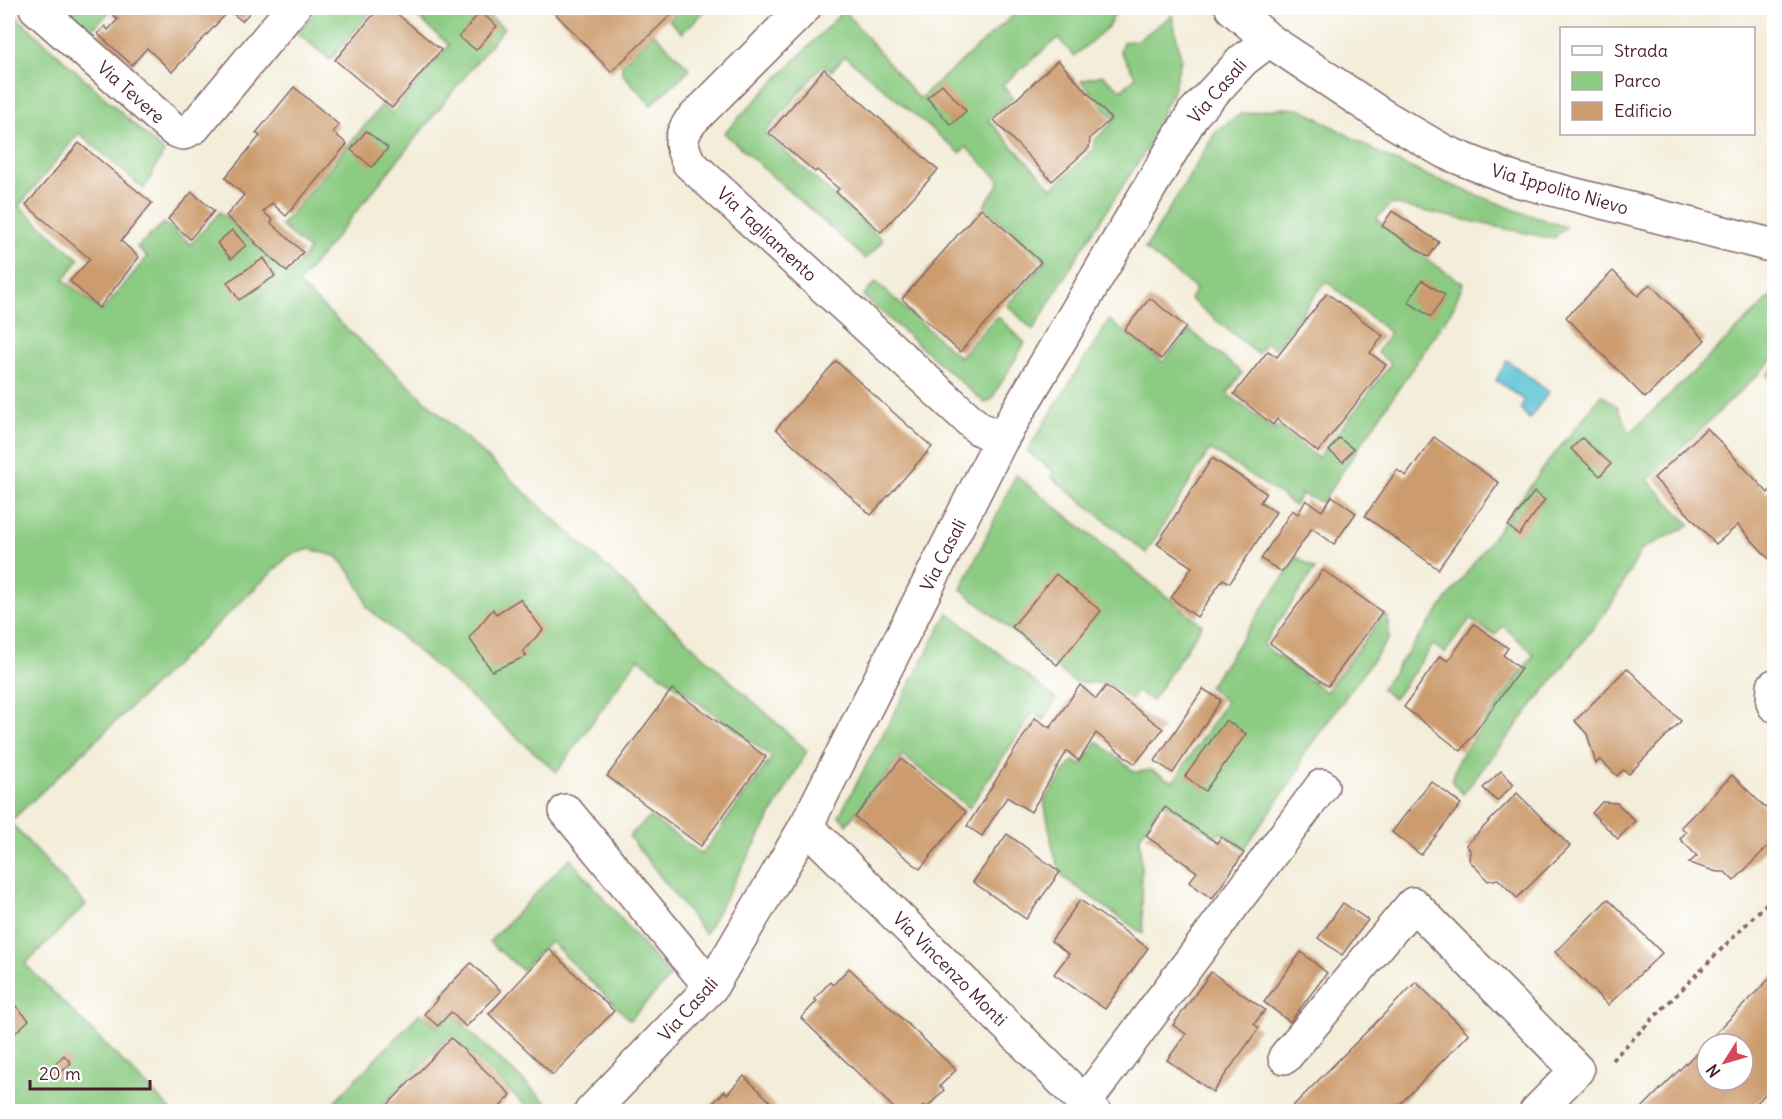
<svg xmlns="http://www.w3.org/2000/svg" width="1782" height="1119" viewBox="0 0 1782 1119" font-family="Delius,sans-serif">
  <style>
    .green { fill: #8bcb82; stroke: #6a7556; stroke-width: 1.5 }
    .water { fill: #58c2d4; stroke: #517080; stroke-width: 1.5 }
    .building { fill: #cc9c6e; fill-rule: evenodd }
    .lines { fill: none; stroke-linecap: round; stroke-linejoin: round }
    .minor-casing { stroke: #856768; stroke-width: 36 }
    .path { stroke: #856768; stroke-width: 4; stroke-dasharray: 4.5 4.5; stroke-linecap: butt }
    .minor { stroke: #fff; stroke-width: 33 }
    .labels { text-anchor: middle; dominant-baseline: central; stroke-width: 6; stroke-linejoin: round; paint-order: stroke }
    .street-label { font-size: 18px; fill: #4a1f2b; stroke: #fff }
  </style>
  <rect width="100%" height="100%" fill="#fff"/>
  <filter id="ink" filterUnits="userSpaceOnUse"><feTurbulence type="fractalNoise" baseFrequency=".0167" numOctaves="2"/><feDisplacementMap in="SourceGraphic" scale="12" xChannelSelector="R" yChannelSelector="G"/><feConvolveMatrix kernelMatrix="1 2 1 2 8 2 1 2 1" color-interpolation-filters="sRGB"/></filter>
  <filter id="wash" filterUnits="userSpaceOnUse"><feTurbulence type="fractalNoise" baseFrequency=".008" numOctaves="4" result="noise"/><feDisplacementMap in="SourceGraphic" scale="24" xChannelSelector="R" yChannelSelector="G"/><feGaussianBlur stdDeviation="1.35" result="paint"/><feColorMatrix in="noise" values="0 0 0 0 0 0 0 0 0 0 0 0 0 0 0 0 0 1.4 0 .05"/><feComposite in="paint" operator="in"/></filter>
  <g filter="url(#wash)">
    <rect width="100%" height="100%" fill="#f3edd9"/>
    <g class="green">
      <path d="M58,8H113L88,34Z"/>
      <path d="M318,8H374L330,60L297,33Z"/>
      <path d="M407,8H478L504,28L298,284L807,751L705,934L629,836L650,817L702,854L772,757L638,658L557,772L367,607L364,596L353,576L338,557L310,549L290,555L10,822L86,905L25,964L172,1111H8V9L164,152L144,189L79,133L19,206L79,259L64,280L102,311L147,257L137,247L164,223L191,244L220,212L289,275L309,250L281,226L382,105L392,113L449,45Z"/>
      <path d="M682,8H708L682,33L669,20Z"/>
      <path d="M1021,8H1118L1108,27L1074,56L1058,38L1002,85L1013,98L988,120L1052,188L1093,150L1094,141L1115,120L1081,81L1102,75L1121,90L1136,77L1120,51L1123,42L1138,40L1172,15L1181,59L1172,94L1164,107L1156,128L1146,150L1076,258L1033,330L1007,305L1045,262L984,206L1000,181L966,147L960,153L845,56L831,71L823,65L765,133L883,240L866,259L724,133L844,10L919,99Z"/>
      <path d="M654,33L690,69L651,105L622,73V64Z"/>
      <path d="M1280,108L1302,109L1382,155L1431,177L1523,213L1566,227L1553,239L1392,204L1376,219L1429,261L1463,283L1453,308L1328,493L1321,502L1301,494L1294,506L1281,495L1210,449L1146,553L1051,477L1054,472L1027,451L1109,320L1163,362L1190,330L1242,373L1227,394L1275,430L1278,426L1318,458L1391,364L1377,352L1390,333L1326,281L1275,349L1266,342L1258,354L1190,299L1196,289L1145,249L1217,130L1241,114Z"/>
      <path d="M876,282L959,357L997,316L1025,343L991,400L985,403L863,296Z"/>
      <path d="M1774,294V359L1648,480L1690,525L1642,549L1611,605L1463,794L1452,782L1458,760L1534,654L1503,626L1495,635L1470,619L1445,653L1433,645L1394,699L1381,689L1548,462L1602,395L1618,407L1630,433Z"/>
      <path d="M1016,475L1202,625L1152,701L1137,691L1131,700L1109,684L1074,682L961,589Z"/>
      <path d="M1297,557L1315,569L1263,645L1326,692L1384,614L1388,617L1389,638L1301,758L1300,769L1244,849L1221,832L1215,837L1162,802L1140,836L1143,934L1063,877L1054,854L1044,801L1073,761L1081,765L1097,741L1135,772L1151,770L1173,782L1226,702L1209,687Z"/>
      <path d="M948,613L1056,699L1044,720L1033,713L969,808L902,755L847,824L839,816Z"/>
      <path d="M570,858L670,977L630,1020L550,941L522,970L489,942Z"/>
      <path d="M420,1013L437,1027L450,1013L550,1106L545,1111H531L451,1035L377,1111H325Z"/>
    </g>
    <path class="water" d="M1507,360L1549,392L1529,419L1521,409L1524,400L1496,380Z"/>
    <g id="blocks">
      <g class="building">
        <path d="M118,8H219L226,14L172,72L147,48L132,65L98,34L105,26L108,30L118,19L112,14Z"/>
        <path d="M226,8H254L242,21Z"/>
        <path d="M379,8H390L441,50L392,108L335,60Z"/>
        <path d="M557,8H678L611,72L553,11Z"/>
        <path d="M480,12L497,26L476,50L459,37Z"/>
        <path d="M1058,60L1111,119L1090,138L1089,148L1052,181L994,120Z"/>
        <path d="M824,69L938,170L881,232L836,192L839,189L817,170L815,172L769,133Z"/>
        <path d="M942,84L966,111L951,125L927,98Z"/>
        <path d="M294,87L339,125L333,132L347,144L286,216L272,203L263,212L273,220L271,223L303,252L287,272L255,243L256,242L226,216L244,195L225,178L260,136L256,133Z"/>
        <path d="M366,131L388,148L372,167L351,150Z"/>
        <path d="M79,143L152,203L121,241L139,257L99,308L70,281L90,259L26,205Z"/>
        <path d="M192,192L214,211L190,239L168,219Z"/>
        <path d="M981,208L1041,262L960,352L902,299Z"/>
        <path d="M1392,211L1439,242L1429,257L1382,226Z"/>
        <path d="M232,230L246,245L231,259L217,243Z"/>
        <path d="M264,258L275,276L239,300L227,282Z"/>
        <path d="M1613,271L1638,296L1650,284L1705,340L1645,398L1566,317Z"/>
        <path d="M1422,280L1445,295L1431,317L1408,302Z"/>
        <path d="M1327,293L1383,336L1370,353L1386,365L1318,452L1277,419L1273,425L1234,394L1268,351L1277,357Z"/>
        <path d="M1150,298L1186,327L1161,359L1124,330Z"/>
        <path d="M836,361L932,447L871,515L776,429Z"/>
        <path d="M1774,366V385L1765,375Z"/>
        <path d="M1707,428L1768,493L1774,486V557L1771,561L1738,525L1716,544L1654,478Z"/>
        <path d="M1434,437L1499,483L1438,569L1365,516L1397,470L1406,476Z"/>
        <path d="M1339,438L1353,449L1343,462L1329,451Z"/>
        <path d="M1582,438L1611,464L1600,476L1571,449Z"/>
        <path d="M1212,458L1266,493L1260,502L1276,512L1230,583L1223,579L1197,617L1171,598L1192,567L1157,544Z"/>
        <path d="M1534,492L1545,500L1519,535L1508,526Z"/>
        <path d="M1332,496L1356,513L1334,544L1312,528L1282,572L1261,559L1292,510L1298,514L1306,500L1322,511Z"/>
        <path d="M1323,570L1382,612L1328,686L1270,643Z"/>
        <path d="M1056,574L1101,611L1057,665L1012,627Z"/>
        <path d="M520,599L543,630L523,651L527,656L492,671L469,638L493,609L496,614Z"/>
        <path d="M1474,624L1508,648L1503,655L1521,669L1461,751L1404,707L1440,656L1448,661Z"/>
        <path d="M1627,668L1681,721L1629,774L1623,770L1617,776L1600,759L1596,764L1587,734L1575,721Z"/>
        <path d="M1080,685L1096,699L1106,686L1163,729L1135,764L1096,733L1079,761L1067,751L1031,812L1007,797L982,836L967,826L1035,718L1050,728Z"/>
        <path d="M672,689L766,757L701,846L607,776Z"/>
        <path d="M1203,689L1221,700L1173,773L1155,761Z"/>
        <path d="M1226,720L1246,734L1205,791L1185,776Z"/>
        <path d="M901,759L966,812L920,869L855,817Z"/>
        <path d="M1501,771L1514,784L1497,801L1483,788Z"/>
        <path d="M1732,775L1774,816V840L1734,881L1725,872H1717L1689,863L1697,856L1680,839L1686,832L1681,827Z"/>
        <path d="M1431,781L1461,804L1421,855L1392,832Z"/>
        <path d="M1517,793L1570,846L1517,898L1498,879L1488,881L1469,860L1470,850L1466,845Z"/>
        <path d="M1602,802L1617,803L1635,821L1618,839L1592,813Z"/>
        <path d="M1165,807L1217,843L1221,837L1244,853L1212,899L1189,882L1197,872L1146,836Z"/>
        <path d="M1007,834L1060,872L1026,919L973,882Z"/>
        <path d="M1608,899L1662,953L1608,1005L1555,952Z"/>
        <path d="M1080,900L1148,948L1105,1009L1054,974L1069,954L1051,941Z"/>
        <path d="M1343,903L1368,920L1342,955L1318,938Z"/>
        <path d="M549,949L614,1011L553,1075L489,1014Z"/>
        <path d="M1301,952L1327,973L1290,1022L1264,1002Z"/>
        <path d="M471,963L501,991L466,1027L451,1012L438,1026L424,1014L438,999H436Z"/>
        <path d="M849,968L956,1070L940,1086L944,1090L927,1108L924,1105L917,1112H898L801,1018L817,1001L814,999L830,982L833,985Z"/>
        <path d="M1211,972L1265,1010L1254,1024L1259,1028L1213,1092L1167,1060L1186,1034L1173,1025Z"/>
        <path d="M1774,974V1085L1748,1112H1638ZM1707,1044H1743V1080H1707Z"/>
        <path d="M1416,982L1469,1034L1392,1112H1287Z"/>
        <path d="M8,998L29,1020L13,1035L8,1029Z"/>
        <path d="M451,1038L511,1095L495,1112H381Z"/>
        <path d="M64,1055L71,1063L54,1079L47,1072Z"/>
        <path d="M744,1076L781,1112H713L714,1110L710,1106L725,1091L727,1094Z"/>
      </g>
    </g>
  </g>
  <g filter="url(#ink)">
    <use href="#blocks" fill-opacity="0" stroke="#856768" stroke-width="1.5"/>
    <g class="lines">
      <g class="minor-casing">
        <g id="minor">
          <path d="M36,8L174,130L183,133L194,127L293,8"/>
          <path d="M804,8L690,122C678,140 681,145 689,163L978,428L1001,440"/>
          <path d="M1232,8L1269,40L1383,116L1445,152L1513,179L1774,246"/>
          <path d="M1774,686L1773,702L1774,705"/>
          <path d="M566,811L711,987"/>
          <path d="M806,826L1094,1112"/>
          <path d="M1285,1057L1413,904L1577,1070L1536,1112"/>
          <path d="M1085,1102L1322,786"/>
          <path d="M591,1112L711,987L806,826L1001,440L1193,114L1243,60L1269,40"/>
        </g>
      </g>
      <path class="path" d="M1612,1060L1774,896"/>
      <use href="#minor" class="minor"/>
    </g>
  </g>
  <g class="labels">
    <g class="street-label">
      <text transform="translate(1217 91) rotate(-49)">Via Casali</text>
      <text transform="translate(131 92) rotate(42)">Via Tevere</text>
      <text transform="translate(1560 189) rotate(16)">Via Ippolito Nievo</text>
      <text transform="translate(767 234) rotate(43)">Via Tagliamento</text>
      <text transform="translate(943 555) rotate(-63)">Via Casali</text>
      <text transform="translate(950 969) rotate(45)">Via Vincenzo Monti</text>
      <text transform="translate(688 1009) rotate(-48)">Via Casali</text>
    </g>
  </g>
  <rect width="1782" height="1119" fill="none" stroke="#fff" stroke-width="30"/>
  <rect x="1560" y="27" width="195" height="108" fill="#ffffff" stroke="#b7a5aa" stroke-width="1.5"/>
  <rect x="1572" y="46" width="30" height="9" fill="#ffffff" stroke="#b7a5aa" stroke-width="1.5"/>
  <text x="1614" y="57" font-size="18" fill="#4a1f2b">Strada</text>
  <rect x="1572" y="72" width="30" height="18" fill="#8bcb82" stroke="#b7a5aa" stroke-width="1.5"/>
  <text x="1614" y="87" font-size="18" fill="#4a1f2b">Parco</text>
  <rect x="1572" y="102" width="30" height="18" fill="#cc9c6e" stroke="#b7a5aa" stroke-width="1.5"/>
  <text x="1614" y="117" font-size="18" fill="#4a1f2b">Edificio</text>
  <g transform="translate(1725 1062) rotate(233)"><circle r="28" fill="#ffffff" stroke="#b7a5aa" stroke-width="1.5"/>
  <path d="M0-4.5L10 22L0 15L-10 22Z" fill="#d1495b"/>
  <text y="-9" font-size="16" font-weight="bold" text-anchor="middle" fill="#4a1f2b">N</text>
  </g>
  <path d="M30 1080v9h120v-9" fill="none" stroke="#4a1f2b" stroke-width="3"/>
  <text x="39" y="1080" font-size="18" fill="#4a1f2b" stroke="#ffffff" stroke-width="4.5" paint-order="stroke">20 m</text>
</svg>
